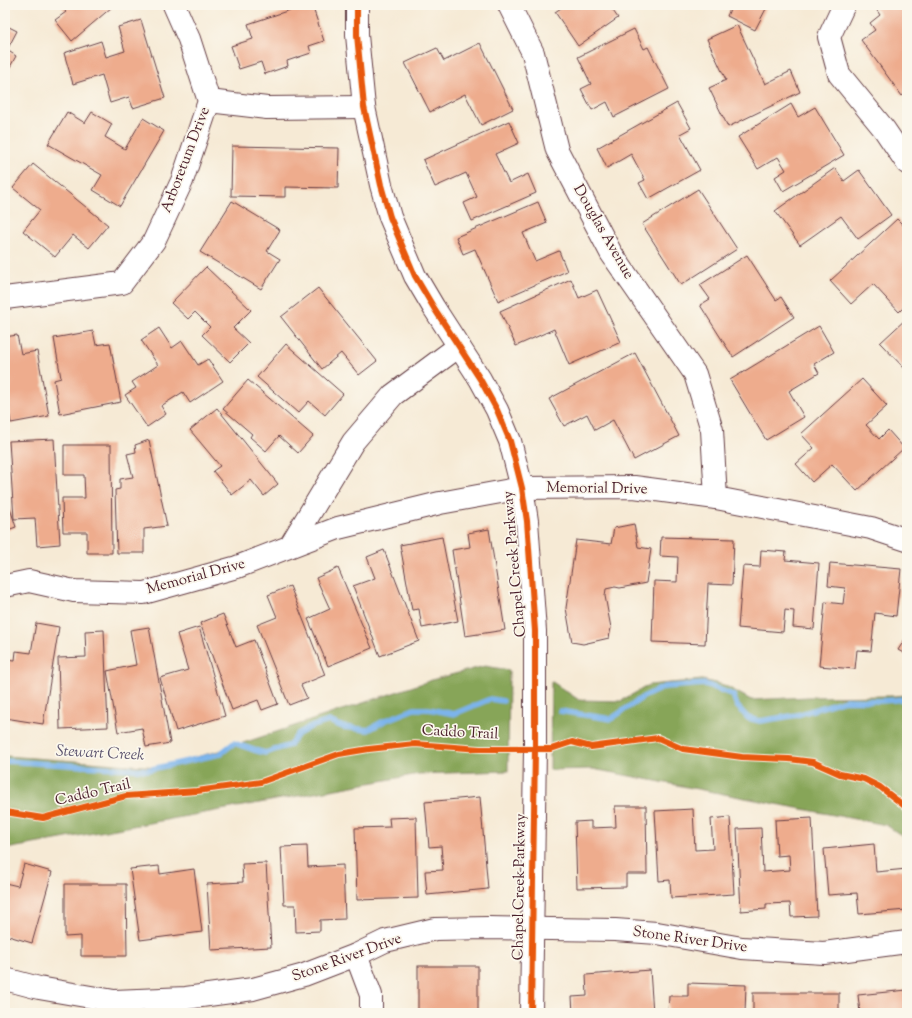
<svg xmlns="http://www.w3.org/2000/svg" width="912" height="1018" viewBox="0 0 912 1018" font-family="'Sorts Mill Goudy',serif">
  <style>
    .forest { fill: #87a558; stroke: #686242 }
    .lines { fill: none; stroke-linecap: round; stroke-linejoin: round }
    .stream { stroke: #7bb4eb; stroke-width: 5.5 }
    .building { fill: #eeac8d }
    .minor-casing { stroke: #643d44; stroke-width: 24 }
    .minor { stroke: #fff; stroke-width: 22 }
    .cycleway-casing { stroke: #fbf7ec; stroke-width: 8 }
    .cycleway { stroke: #e8590c; stroke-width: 6 }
    .labels { text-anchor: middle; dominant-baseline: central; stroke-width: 3.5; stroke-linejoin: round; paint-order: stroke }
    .street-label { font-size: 15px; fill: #4a1f2b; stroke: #fbf7ec }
    .water-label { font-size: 16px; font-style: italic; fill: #5b536e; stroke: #fbf7ec }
  </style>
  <rect width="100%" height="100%" fill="#fbf7ec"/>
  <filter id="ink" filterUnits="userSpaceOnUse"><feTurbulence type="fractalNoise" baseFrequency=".025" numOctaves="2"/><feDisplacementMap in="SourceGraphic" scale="8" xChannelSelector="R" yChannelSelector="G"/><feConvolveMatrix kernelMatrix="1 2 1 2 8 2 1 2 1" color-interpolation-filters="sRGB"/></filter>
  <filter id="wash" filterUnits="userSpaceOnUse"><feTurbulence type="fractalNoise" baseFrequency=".012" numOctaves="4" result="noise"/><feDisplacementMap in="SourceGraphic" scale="16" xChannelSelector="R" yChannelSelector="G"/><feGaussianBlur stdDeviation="0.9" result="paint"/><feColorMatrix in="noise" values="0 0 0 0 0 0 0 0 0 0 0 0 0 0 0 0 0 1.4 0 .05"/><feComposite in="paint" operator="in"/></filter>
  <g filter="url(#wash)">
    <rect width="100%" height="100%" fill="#f6ead5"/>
    <g class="forest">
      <path d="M485,666L509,670L508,771L419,774L6,849L5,848V756L158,767L219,751L435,679Z"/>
      <path d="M702,680L724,685L751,700L808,697L894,696L907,695V839L886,825L593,769L550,770L551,681L579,700L621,701L649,685Z"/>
    </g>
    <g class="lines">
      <g class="stream">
        <path d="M560,711L611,719L643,697L664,687L705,684L733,695L737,706L748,718L760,721L797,715L845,700L882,701L907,699"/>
        <path d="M5,761L147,770L220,754L234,743L254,750L265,753L290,745L298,734L310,727L329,721L343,727L368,730L384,721L414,709H429L454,714L490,699L503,701"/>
      </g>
    </g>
    <g id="blocks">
      <g class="building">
        <path d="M60,5H111L112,7L72,41L55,20L66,12Z"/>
        <path d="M305,5H312L324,41L309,46L311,53L287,61L288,66L265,74L261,62L239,69L231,46L253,39L248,24Z"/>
        <path d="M563,5H609L618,18L578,46L555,12L564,6Z"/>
        <path d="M732,5H768L755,30L727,16Z"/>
        <path d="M876,5H907V92L902,96L861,40L875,30L870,23L880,15L874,6Z"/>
        <path d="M141,20L165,98L133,108L129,97L110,103L102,75L73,84L64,53L101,41L106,57L125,51L118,27Z"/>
        <path d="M5,25L17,31L7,50L16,56L5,76Z"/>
        <path d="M737,25L765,84L791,71L800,92L728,127L709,88L726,80L707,39Z"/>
        <path d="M634,29L644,49L648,47L669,89L614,117L607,102L592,110L581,89L591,84L578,57Z"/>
        <path d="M480,43L513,109L481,125L465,94L430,112L405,63L437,48L444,61Z"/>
        <path d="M5,97L9,99L5,106Z"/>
        <path d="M677,103L691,128L680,134L700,170L648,199L639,183L645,180L631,154L607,168L597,148Z"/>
        <path d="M791,104L798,117L815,107L844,155L783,191L775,177L786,170L778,157L758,169L738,137Z"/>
        <path d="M67,112L85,123L92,112L112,124L105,137L125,149L143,118L164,131L120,206L93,190L102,175L48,144Z"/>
        <path d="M509,121L519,143L495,154L509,183L528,174L536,193L472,221L464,203L477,197L466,173L435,187L423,160Z"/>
        <path d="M232,146L339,148L338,188L285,187V197L231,196Z"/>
        <path d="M33,164L108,225L89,248L73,235L55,257L23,231L40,210L13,188Z"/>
        <path d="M835,168L844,181L859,170L891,215L858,239L841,216L800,245L775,211Z"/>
        <path d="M698,189L737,249L681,285L642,224Z"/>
        <path d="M232,201L280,230L267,251L280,259L261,289L200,252Z"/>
        <path d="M538,202L547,223L523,233L535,261L559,251L567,271L498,301L475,249L463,254L456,237Z"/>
        <path d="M897,219L907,229V304L899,312L873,284L851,304L830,281Z"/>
        <path d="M747,255L776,300L781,297L794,317L733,357L700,305L710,299L700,285Z"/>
        <path d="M206,267L251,310L233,328L249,343L230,362L202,335L210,327L195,312L188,319L171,303Z"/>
        <path d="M571,279L579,298L597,290L621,342L569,365L554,329L516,346L500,311Z"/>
        <path d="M318,288L377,361L359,375L341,353L322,369L281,317Z"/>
        <path d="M907,318V371L880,343Z"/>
        <path d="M819,326L834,352L814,364L819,373L789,391L804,417L766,440L730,380Z"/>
        <path d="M159,328L172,348L182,341L198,365L208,359L223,381L190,403L183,392L161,406L166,414L147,427L125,395L136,388L132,382L158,365L141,340Z"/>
        <path d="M93,331L96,345L110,343L121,402L60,414L54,380L61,378L54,338Z"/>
        <path d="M17,335L21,354L37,351L49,416L11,423L5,390V337Z"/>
        <path d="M286,344L343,394L325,415L309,401L298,413L257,377Z"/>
        <path d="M635,353L679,436L634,460L613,420L595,430L587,414L564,426L549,399Z"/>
        <path d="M862,379L887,406L866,425L879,439L888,430L904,448L857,491L832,464L812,482L796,464L814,448L801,434Z"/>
        <path d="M248,380L313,436L298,453L279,436L266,451L250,437L252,434L223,409Z"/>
        <path d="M217,408L278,484L264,496L251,480L232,495L213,471L220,466L190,430Z"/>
        <path d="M54,439L60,544L37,546L35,518L14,519L9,441Z"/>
        <path d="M149,440L167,526L144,529V553H117L115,490L120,489V479L133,477L127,454L136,452L135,445Z"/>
        <path d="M64,445H111L112,553H87V532H63L62,498H85L84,475H64Z"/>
        <path d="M907,455V466L901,462Z"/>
        <path d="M5,493L16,527L5,531Z"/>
        <path d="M634,524L638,547L651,549L646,583L620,588L615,587L606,589L605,596L611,628L609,638L583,644L572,642L566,608L576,540L611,544L614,528Z"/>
        <path d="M489,529L505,630L465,636L452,550L470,547L468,533Z"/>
        <path d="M442,537L458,621L422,628L419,609L412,610L400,545Z"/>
        <path d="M661,537L734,539L732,585L708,584L705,644L652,642L654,581L677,582L678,557L660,556Z"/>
        <path d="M384,550L419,641L380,656L353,586L375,578L367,557Z"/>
        <path d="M761,550L786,552L785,560L819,563L814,629L793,627L794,611L785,610L783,632L738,628L743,566L760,567Z"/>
        <path d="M830,563L901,569L896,616L875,613L871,651L857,650L855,669L819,666L825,602L843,604L845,588L828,586Z"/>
        <path d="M338,568L372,648L328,666L308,619L330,609L316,578Z"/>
        <path d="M290,586L325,675L301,685L307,698L289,705L257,625L277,617L268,595Z"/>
        <path d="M223,614L236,647L254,640L278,704L262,710L258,700L232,710L200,623Z"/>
        <path d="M36,623L59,627L43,724L5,718V659L15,660L16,651L31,653Z"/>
        <path d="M149,627L170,743L146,747L142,728L118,732L107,671L136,665L130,630Z"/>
        <path d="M199,627L225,716L176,731L160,678L188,670L177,634Z"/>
        <path d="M104,630L108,727L60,729L58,658L86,657L85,631Z"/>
        <path d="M907,636V655L898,650Z"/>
        <path d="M480,797L488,889L427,895L425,871L443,870L441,846L429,847L425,802Z"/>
        <path d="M615,806H646L647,874H626V887L577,888L575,822L591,821V828L616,827Z"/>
        <path d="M693,809L695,850L713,849L711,819L730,817L734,894L671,898L670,880L659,881L655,811Z"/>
        <path d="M416,817L418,898L357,900L355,828L390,827L389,818Z"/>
        <path d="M812,818L817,916L791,917L790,903L766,904V909L741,911L737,829L761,828L763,872L790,870L789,855L777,856L775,820Z"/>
        <path d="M874,844L876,872L907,869V910L859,914L857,893L828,895L824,849Z"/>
        <path d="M307,846L308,867L343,865L345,919L320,920V931L296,932L295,905H284L281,847Z"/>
        <path d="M266,863L271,947L211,950L207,884L243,882L242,864Z"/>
        <path d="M24,864L52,872L32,943L5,935V883L18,886Z"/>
        <path d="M159,866L160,874L194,869L202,932L140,940L130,869Z"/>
        <path d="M65,884H126L127,956H81V936L65,937Z"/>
        <rect x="418" y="966" width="60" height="47"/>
        <path d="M650,970L653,1013H573L572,997L587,996L586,975Z"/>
        <path d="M688,983L746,985L745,1013H668L669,996H688Z"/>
        <path d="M907,990V1013H860L858,995Z"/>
        <rect x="753" y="993" width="86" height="20"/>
      </g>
    </g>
  </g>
  <g filter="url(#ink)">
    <use href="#blocks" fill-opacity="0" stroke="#643d44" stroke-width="1"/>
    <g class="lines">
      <g class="minor-casing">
        <g id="minor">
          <path d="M357,5V35L364,107L381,185L390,217L415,276L434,308L480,379L497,410L510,441L522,488L527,521L535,631V749L531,1013"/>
          <path d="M509,5L533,53L557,150L611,253L695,374L712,430L716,498"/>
          <path d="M844,5L829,37L839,74L884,129L907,163"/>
          <path d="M209,101L267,108L364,107"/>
          <path d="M5,298L122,283L154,241L182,181L209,101L189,39L174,5"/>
          <path d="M290,546L353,442L393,395L459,346"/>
          <path d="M5,586L29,581L74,591L144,593L237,567L338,528L440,503L522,488L634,487L716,498L871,528L907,540"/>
          <path d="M356,955L371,995V1013"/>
          <path d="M5,979L39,988L114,1001L186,998L253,989L304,975L356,955L385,941L435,929L488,928L550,929L615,930L657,933L742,948L824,953L907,942"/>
        </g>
      </g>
      <use href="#minor" class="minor"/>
      <g class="cycleway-casing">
        <g id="cycleway">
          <path d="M357,5V35L364,107L381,185L390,217L415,276L434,308L480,379L497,410L510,441L522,488L527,521L535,631V749L531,1013"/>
          <path d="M5,812L43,818L126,796L197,791L261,782L339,754L369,749L415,744L480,749H551L572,742L591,747L658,738L683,749L742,757L789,759L813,762L840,774L864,779L880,787L907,808"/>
        </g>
      </g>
      <use href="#cycleway" class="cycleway"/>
    </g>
  </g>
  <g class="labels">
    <g class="street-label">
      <text transform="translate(186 160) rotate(-69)">Arboretum Drive</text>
      <text transform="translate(603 232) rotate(60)">Douglas Avenue</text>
      <text transform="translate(597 489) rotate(1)">Memorial Drive</text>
      <text transform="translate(515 564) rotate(-95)">Chapel Creek Parkway</text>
      <text transform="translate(196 577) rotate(-15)">Memorial Drive</text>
      <text transform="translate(460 733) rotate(3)">Caddo Trail</text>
      <text transform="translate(93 793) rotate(-13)">Caddo Trail</text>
      <text transform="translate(520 887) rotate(-89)">Chapel Creek Parkway</text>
      <text transform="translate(690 940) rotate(8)">Stone River Drive</text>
      <text transform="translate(347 958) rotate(-20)">Stone River Drive</text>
    </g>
    <g class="water-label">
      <text transform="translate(100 754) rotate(3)">Stewart Creek</text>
    </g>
  </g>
  <rect width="912" height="1018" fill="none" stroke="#fbf7ec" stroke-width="20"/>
</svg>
